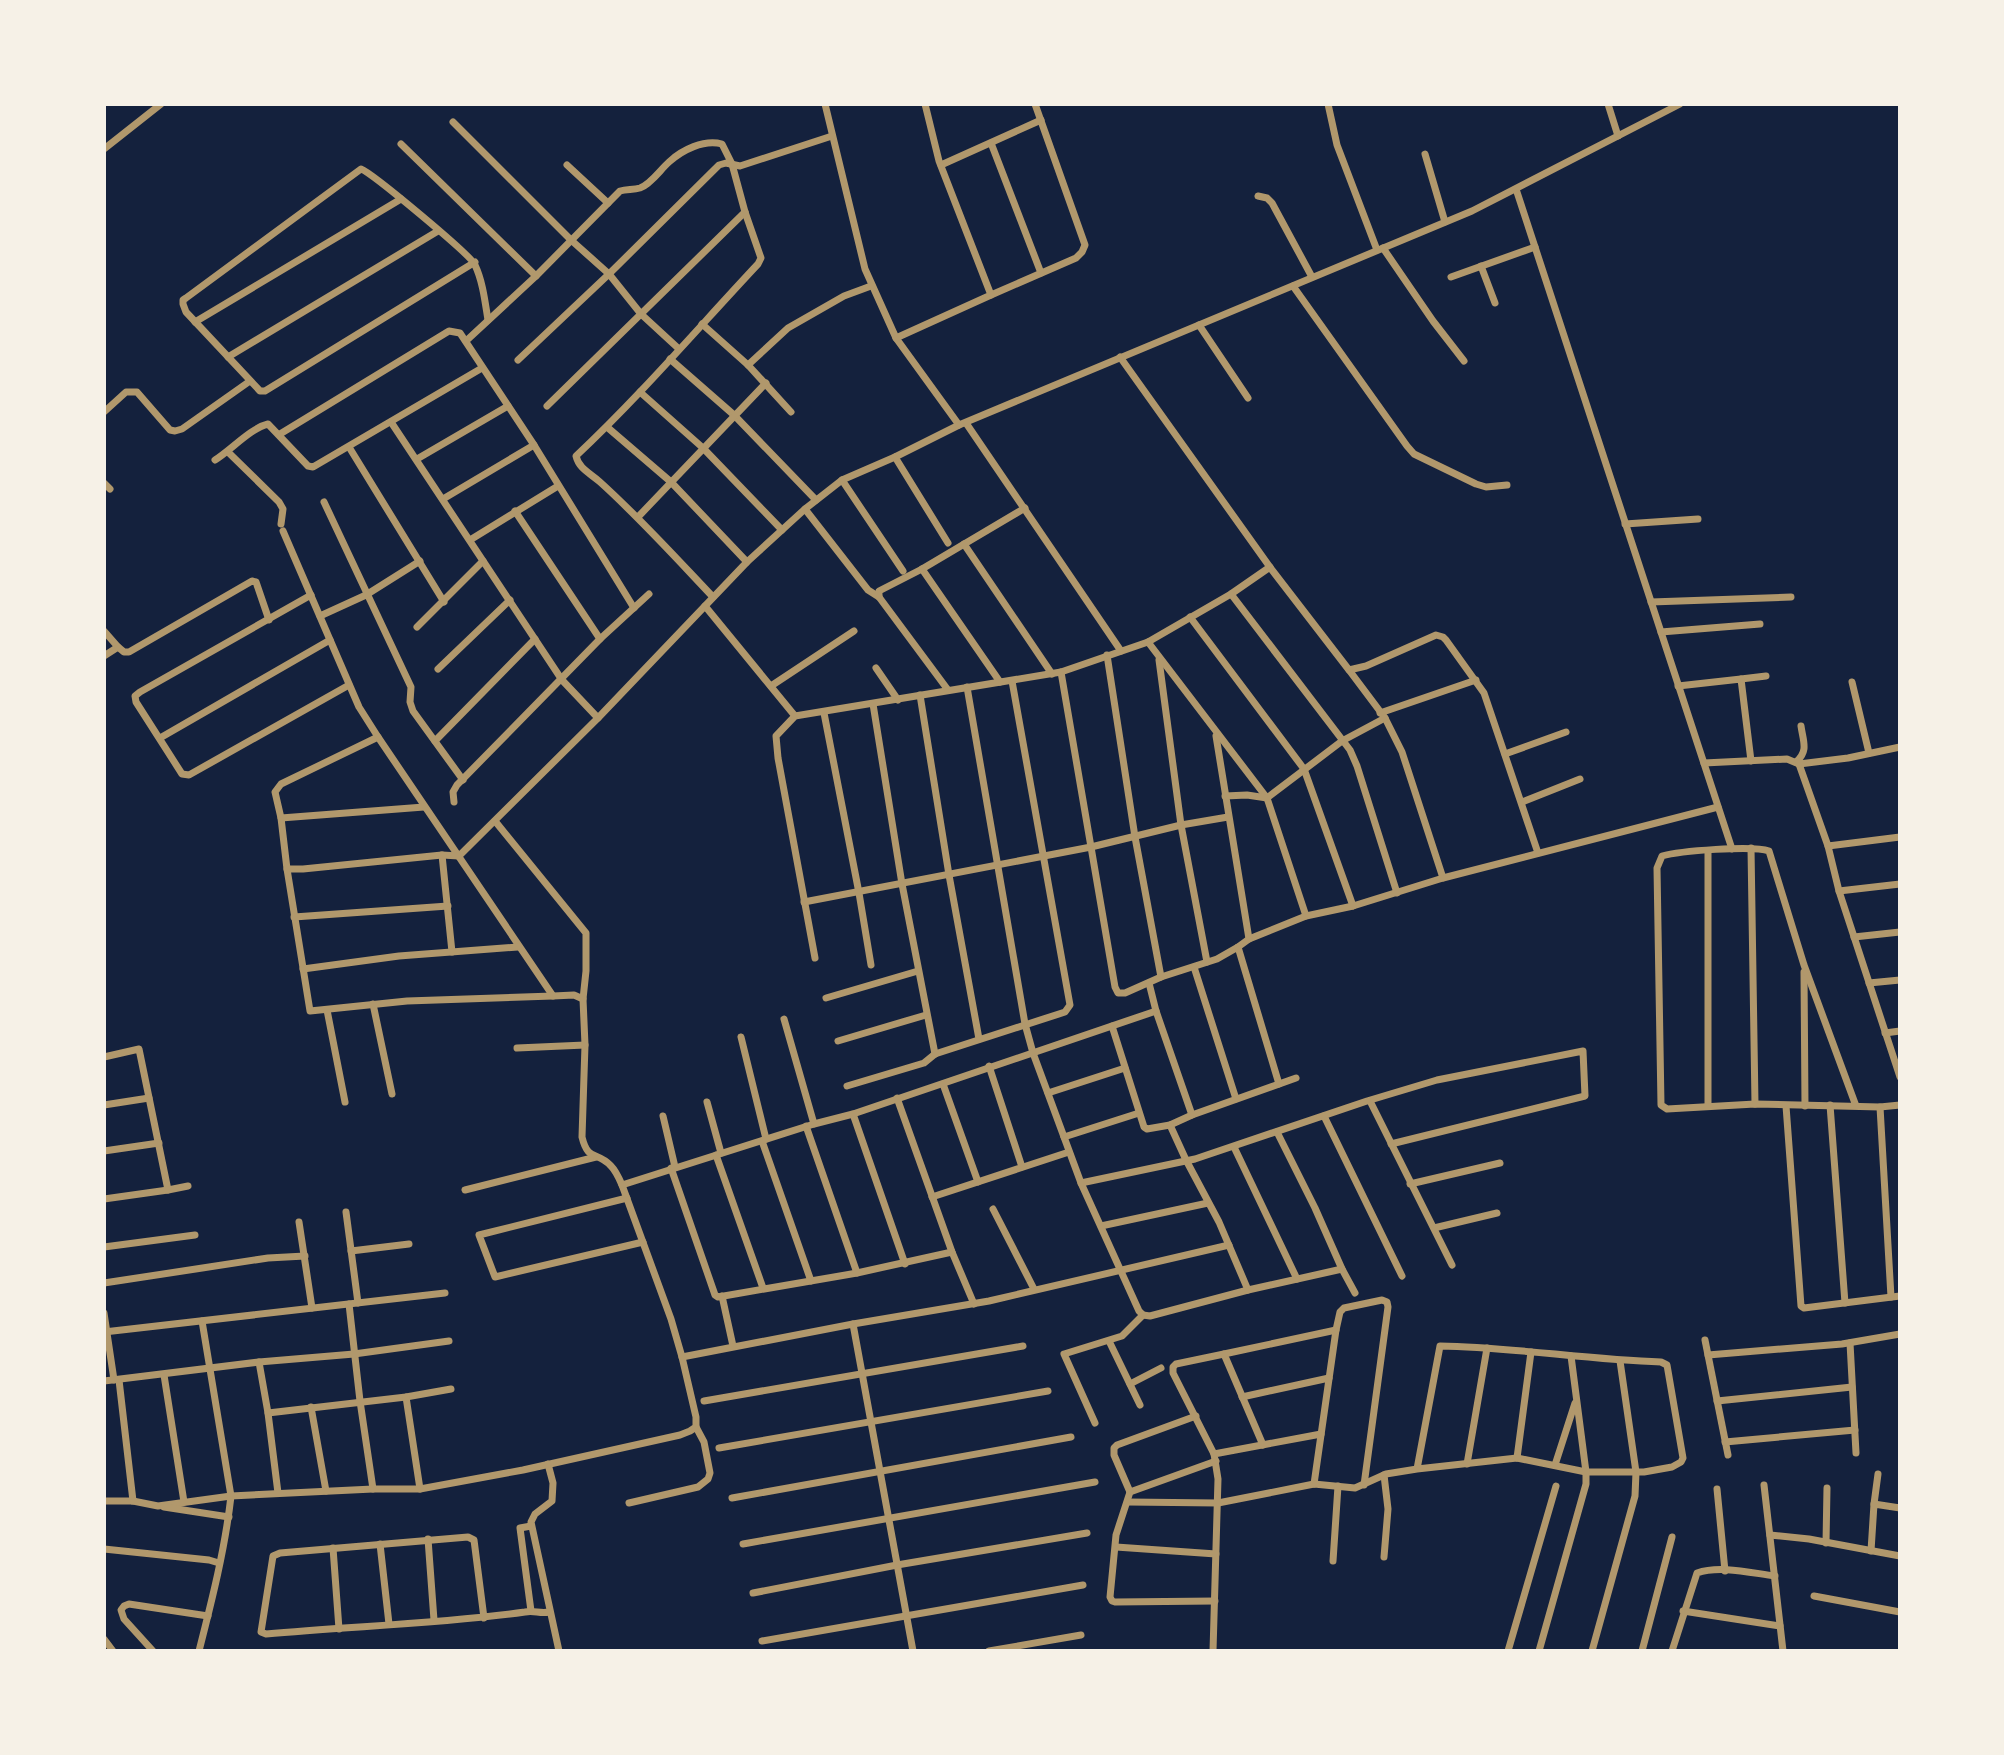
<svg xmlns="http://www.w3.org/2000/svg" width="2004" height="1755" viewBox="0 0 2004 1755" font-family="Rubik,sans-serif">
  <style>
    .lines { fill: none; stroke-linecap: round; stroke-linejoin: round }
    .minor { stroke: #b1986c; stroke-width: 7 }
  </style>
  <rect width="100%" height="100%" fill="#14213d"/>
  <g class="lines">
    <g class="minor">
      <path d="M825,104L865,269L896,338L959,425"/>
      <path d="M1328,104L1337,145L1377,250"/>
      <path d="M1608,104L1618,136"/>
      <path d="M453,122L571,240L609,274L641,314L679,349"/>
      <path d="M991,143L1041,273"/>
      <path d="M401,144L536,276"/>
      <path d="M104,149L161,104"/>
      <path d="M1425,154L1445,222"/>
      <path d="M567,165L608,203"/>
      <path d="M941,165L1041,120"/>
      <path d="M1516,189L1732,849"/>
      <path d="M1258,196L1267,198L1272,203L1312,277"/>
      <path d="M1383,248L1433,321L1464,361"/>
      <path d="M475,262L265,391H260L186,312L183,304V300L186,298L361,169C372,173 472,256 475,265C483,282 485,302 488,320"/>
      <path d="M1481,266L1495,303"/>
      <path d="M1451,277L1535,247"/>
      <path d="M1293,286L1407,446L1414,454L1476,484L1486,487L1507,485"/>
      <path d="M991,295L1076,258L1082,252L1085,245L1035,104"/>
      <path d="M195,322L401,199"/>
      <path d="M702,324L748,365L791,412"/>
      <path d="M1199,325L1248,398"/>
      <path d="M896,338L991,295L939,161L925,104"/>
      <path d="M466,341L536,276L620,191C627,189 633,190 640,188C651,184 660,170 669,162C682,150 704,139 722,144L732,164L745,212L761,258L758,264C698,328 640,396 576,456C579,469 590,473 600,482C640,518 676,558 713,597"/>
      <path d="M228,357L438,231"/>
      <path d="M1120,357L1272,570L1349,670L1366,666L1436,635L1443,637L1446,640L1484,693L1538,853"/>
      <path d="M670,359L734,415L816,500"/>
      <path d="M518,360L609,274L719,165L726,163L740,166L832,136"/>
      <path d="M748,365L788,328L844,296L871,286"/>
      <path d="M640,392L703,448L782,530"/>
      <path d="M547,406L745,212"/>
      <path d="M104,412L126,392H137L170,430L175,431L182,429L250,381"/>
      <path d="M391,422L562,680L598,718"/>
      <path d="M966,423L1121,651"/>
      <path d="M607,427L671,482L747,562"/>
      <path d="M280,434L449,331L460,333L534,445L634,608"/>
      <path d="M349,447L444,602"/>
      <path d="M228,452L279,502L283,509L281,524"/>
      <path d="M895,457L948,543"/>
      <path d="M417,459L508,406"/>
      <path d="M215,460C231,450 251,428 268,424L308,466L313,467L482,368"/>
      <path d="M842,480L903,571"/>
      <path d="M104,483L110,489"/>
      <path d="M443,499L534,445"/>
      <path d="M324,502L411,687L410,702L413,711L463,780"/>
      <path d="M805,509L868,590L879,597"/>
      <path d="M515,511L600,639"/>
      <path d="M638,517L766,383"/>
      <path d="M1625,524L1698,519"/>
      <path d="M283,531L359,707L378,737L553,996L574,995L583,999"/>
      <path d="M470,540L558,486"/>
      <path d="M964,544L1052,674"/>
      <path d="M922,569L1000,682"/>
      <path d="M1231,594L1350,750L1357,766L1397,893"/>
      <path d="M311,595L140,692L135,696L136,702L182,774L189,775L349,685"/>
      <path d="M1651,602L1791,597"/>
      <path d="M705,606L795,716"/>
      <path d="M320,616L366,595L420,561"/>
      <path d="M1190,617L1304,769L1353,906"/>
      <path d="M417,627L483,561"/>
      <path d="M104,631L118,647L104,656"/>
      <path d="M1661,632L1760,624"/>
      <path d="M1148,642L1267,798L1306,916"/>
      <path d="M118,647L124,652H129L252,581L256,582L269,620"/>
      <path d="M1107,655L1135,837L1161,977"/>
      <path d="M1159,660L1181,825L1207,962"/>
      <path d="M876,668L898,700"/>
      <path d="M438,669L510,600"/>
      <path d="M1349,670L1385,718L1402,752L1443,878"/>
      <path d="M1061,672L1115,987L1118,993H1125L1161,977L1217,959L1238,947L1249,939L1306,916L1353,906L1443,878L1718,807"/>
      <path d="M1741,679L1766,676"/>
      <path d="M1852,682L1869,753"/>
      <path d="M771,686L854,631"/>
      <path d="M1678,686L1741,679L1751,761"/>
      <path d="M967,687L1025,1024L1033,1053L1081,1183L1139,1311L1143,1315L1150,1316L1248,1290L1342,1269"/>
      <path d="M948,690L879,597V591L922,569L1025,508"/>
      <path d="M920,695L949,875L979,1039"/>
      <path d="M873,704L902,884L935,1054"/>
      <path d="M824,713L859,893L871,965"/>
      <path d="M1380,713L1476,680"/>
      <path d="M1216,736L1249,939"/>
      <path d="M160,738L330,640"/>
      <path d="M435,741L535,639"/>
      <path d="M1505,754L1566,732"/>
      <path d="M1796,762C1809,751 1803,741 1801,726"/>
      <path d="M1704,763L1787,759L1799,764L1828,846L1839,891L1900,1077"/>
      <path d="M1799,764L1848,758L1900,747"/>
      <path d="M1225,796L1247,795L1267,798L1342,741L1385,718"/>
      <path d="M454,802L453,792L457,785L600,639L649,594"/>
      <path d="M1522,802L1580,779"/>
      <path d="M281,818L275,792L281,784L378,737"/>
      <path d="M1828,846L1900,837"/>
      <path d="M1751,848L1755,1104"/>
      <path d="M1708,851V1106"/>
      <path d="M442,855L452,952"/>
      <path d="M459,856L598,718L747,562L805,509L842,480L895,457L959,425L1472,211L1680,104"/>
      <path d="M459,856L442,855L303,869H287L310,1011L407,1001L553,996"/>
      <path d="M287,869L281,818L424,807"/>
      <path d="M1839,891L1900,884"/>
      <path d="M804,902L1091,847L1181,825L1228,817"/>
      <path d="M294,917L448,906"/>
      <path d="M1854,937L1900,932"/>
      <path d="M1238,947L1279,1084"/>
      <path d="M815,958L778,758L776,736L795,716L1061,672L1148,642L1231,594L1270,567"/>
      <path d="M1194,967L1236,1099"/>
      <path d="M303,969L399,956L518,947"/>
      <path d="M1804,972L1805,1106"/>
      <path d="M1149,983L1156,1011L1192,1115"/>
      <path d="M1869,983L1900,980"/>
      <path d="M826,998L918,971"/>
      <path d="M373,1004L392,1094"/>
      <path d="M327,1010L345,1102"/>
      <path d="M784,1019L814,1124"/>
      <path d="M1112,1026L1144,1127L1147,1129L1170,1125L1192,1115L1296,1078"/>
      <path d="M1885,1033L1900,1031"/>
      <path d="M741,1037L766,1139"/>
      <path d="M838,1041L926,1015"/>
      <path d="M517,1048L585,1045"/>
      <path d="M104,1057L139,1049L168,1190"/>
      <path d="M989,1066L1022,1167"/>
      <path d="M943,1084L978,1182"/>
      <path d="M847,1086L924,1063L935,1054L1065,1012L1070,1005L1012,681"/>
      <path d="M1048,1093L1125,1068"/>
      <path d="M897,1098L952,1252L974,1304"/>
      <path d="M1370,1101L1452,1265"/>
      <path d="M707,1102L721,1153"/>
      <path d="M104,1105L149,1098"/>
      <path d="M1830,1105L1845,1303"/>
      <path d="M1786,1106L1801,1306L1804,1308L1900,1296"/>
      <path d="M1856,1106L1804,965L1769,851C1753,845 1679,851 1662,856L1657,868L1661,1105L1667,1109L1755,1104L1880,1107L1900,1105"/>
      <path d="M1880,1107L1891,1297"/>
      <path d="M853,1114L905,1264"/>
      <path d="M663,1116L675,1167"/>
      <path d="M1324,1116L1402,1276"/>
      <path d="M1170,1125L1186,1160L1219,1222L1248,1290"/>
      <path d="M806,1126L857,1273"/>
      <path d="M1277,1132L1315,1208L1342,1269L1355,1293"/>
      <path d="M1064,1137L1139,1113"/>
      <path d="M762,1141L811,1281"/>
      <path d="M1234,1147L1297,1279"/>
      <path d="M104,1151L159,1143"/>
      <path d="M716,1155L763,1288"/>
      <path d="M671,1168L715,1295L718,1297L857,1273L952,1252"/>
      <path d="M1081,1183L1195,1159L1367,1101L1437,1080L1583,1051L1585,1096L1391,1144"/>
      <path d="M1410,1184L1500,1163"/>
      <path d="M622,1185L814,1124L853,1114L1156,1011"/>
      <path d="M465,1190L596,1157"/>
      <path d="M932,1197L1069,1152"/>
      <path d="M627,1198L479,1235L495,1277L643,1242"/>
      <path d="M104,1199L168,1190L188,1186"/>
      <path d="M993,1209L1034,1289"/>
      <path d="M346,1212L358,1303"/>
      <path d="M299,1222L312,1308"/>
      <path d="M1101,1226L1208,1203"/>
      <path d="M1434,1228L1497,1213"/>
      <path d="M104,1247L195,1235"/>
      <path d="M351,1251L409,1244"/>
      <path d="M104,1283L268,1258L305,1256"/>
      <path d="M722,1296L733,1346"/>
      <path d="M349,1304L360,1401L373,1489"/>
      <path d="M104,1313L114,1380"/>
      <path d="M853,1324L913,1651"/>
      <path d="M104,1332L445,1293"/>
      <path d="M1705,1340L1728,1455"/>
      <path d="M1109,1341L1140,1405"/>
      <path d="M1850,1343L1856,1453"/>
      <path d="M1708,1355L1842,1344L1900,1334"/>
      <path d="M682,1357L853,1324L989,1301L1229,1245"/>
      <path d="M259,1362L268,1413L406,1397L451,1389"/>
      <path d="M164,1375L184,1502"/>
      <path d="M119,1380L133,1501"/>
      <path d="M104,1381L259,1362L354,1354L449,1341"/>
      <path d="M1130,1384L1161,1368"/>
      <path d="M406,1397L420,1489"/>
      <path d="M1242,1397L1329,1378"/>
      <path d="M704,1401L1023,1346"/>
      <path d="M1717,1401L1852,1387"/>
      <path d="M311,1407L326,1491"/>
      <path d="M268,1413L278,1493"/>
      <path d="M1095,1423L1064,1354L1122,1336L1143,1315"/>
      <path d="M1725,1442L1855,1430"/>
      <path d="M1263,1445L1224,1354L1336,1330"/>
      <path d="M719,1448L1048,1391"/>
      <path d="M1214,1454L1173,1373V1367L1176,1364L1224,1354"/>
      <path d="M1517,1458L1531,1352"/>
      <path d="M548,1464L553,1483L552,1501L535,1514L531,1522L559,1651"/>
      <path d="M1467,1464L1487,1348"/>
      <path d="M1555,1465L1575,1403"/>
      <path d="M1384,1475L1388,1509L1384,1557"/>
      <path d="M1314,1484L1336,1330L1340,1312L1344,1308L1382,1300L1387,1302L1388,1307L1364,1485"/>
      <path d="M1764,1485L1783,1651"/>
      <path d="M1717,1489L1725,1571"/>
      <path d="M1130,1492L1114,1455V1448L1117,1445L1196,1416"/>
      <path d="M732,1498L1071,1437"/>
      <path d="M104,1501H133L158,1506L231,1496L373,1489H420L523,1470L680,1435L690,1431L696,1427V1417L682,1357L671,1319L622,1185C619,1178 616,1171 611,1166C597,1151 588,1162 582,1137L585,1045L583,999L586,971V933L495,821"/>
      <path d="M1128,1502L1218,1503L1314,1484L1355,1488L1386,1474L1417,1469L1517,1458L1586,1472H1644L1672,1467L1681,1462L1683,1458L1667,1365L1661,1362C1587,1360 1514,1347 1440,1346L1417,1469"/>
      <path d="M629,1503L698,1487L708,1479L710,1473L704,1442L696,1427"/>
      <path d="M1874,1504L1878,1474"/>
      <path d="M164,1507L229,1517"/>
      <path d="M531,1526L520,1528L531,1611"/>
      <path d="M1770,1535L1809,1539L1900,1556"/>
      <path d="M428,1539L434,1620"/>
      <path d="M1826,1543L1827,1488"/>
      <path d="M380,1544L389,1624"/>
      <path d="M743,1544L1095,1482"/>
      <path d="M1116,1547L1216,1554"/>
      <path d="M333,1548L339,1629"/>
      <path d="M104,1549L209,1560L219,1563"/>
      <path d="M1871,1551L1874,1504L1900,1508"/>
      <path d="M1333,1561L1338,1486"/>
      <path d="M753,1593L897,1565L1087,1533"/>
      <path d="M1814,1596L1900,1612"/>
      <path d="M1215,1601L1115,1602L1112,1601L1110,1597L1116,1535L1130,1492L1216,1461"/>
      <path d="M1683,1611L1780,1626"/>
      <path d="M484,1618L474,1540L468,1537L280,1553L273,1556L261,1632L266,1634C352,1626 440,1624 525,1612C534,1610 540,1614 549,1612"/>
      <path d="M104,1639L113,1651"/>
      <path d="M762,1641L1083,1585"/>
      <path d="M153,1651L124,1619L121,1610L124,1606L129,1604L208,1616"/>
      <path d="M199,1651C212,1600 225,1549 231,1496L202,1321"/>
      <path d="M989,1651L1081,1635"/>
      <path d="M1213,1651L1218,1479L1214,1454L1321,1434"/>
      <path d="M1508,1651L1556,1486"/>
      <path d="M1539,1651L1586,1484V1472L1571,1356"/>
      <path d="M1592,1651L1635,1496L1636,1472L1620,1361"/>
      <path d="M1642,1651L1672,1537"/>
      <path d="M1672,1651L1697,1573C1720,1565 1751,1573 1775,1576"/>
    </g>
  </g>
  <rect width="2004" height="1755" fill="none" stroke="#f6f1e7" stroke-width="212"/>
</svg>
